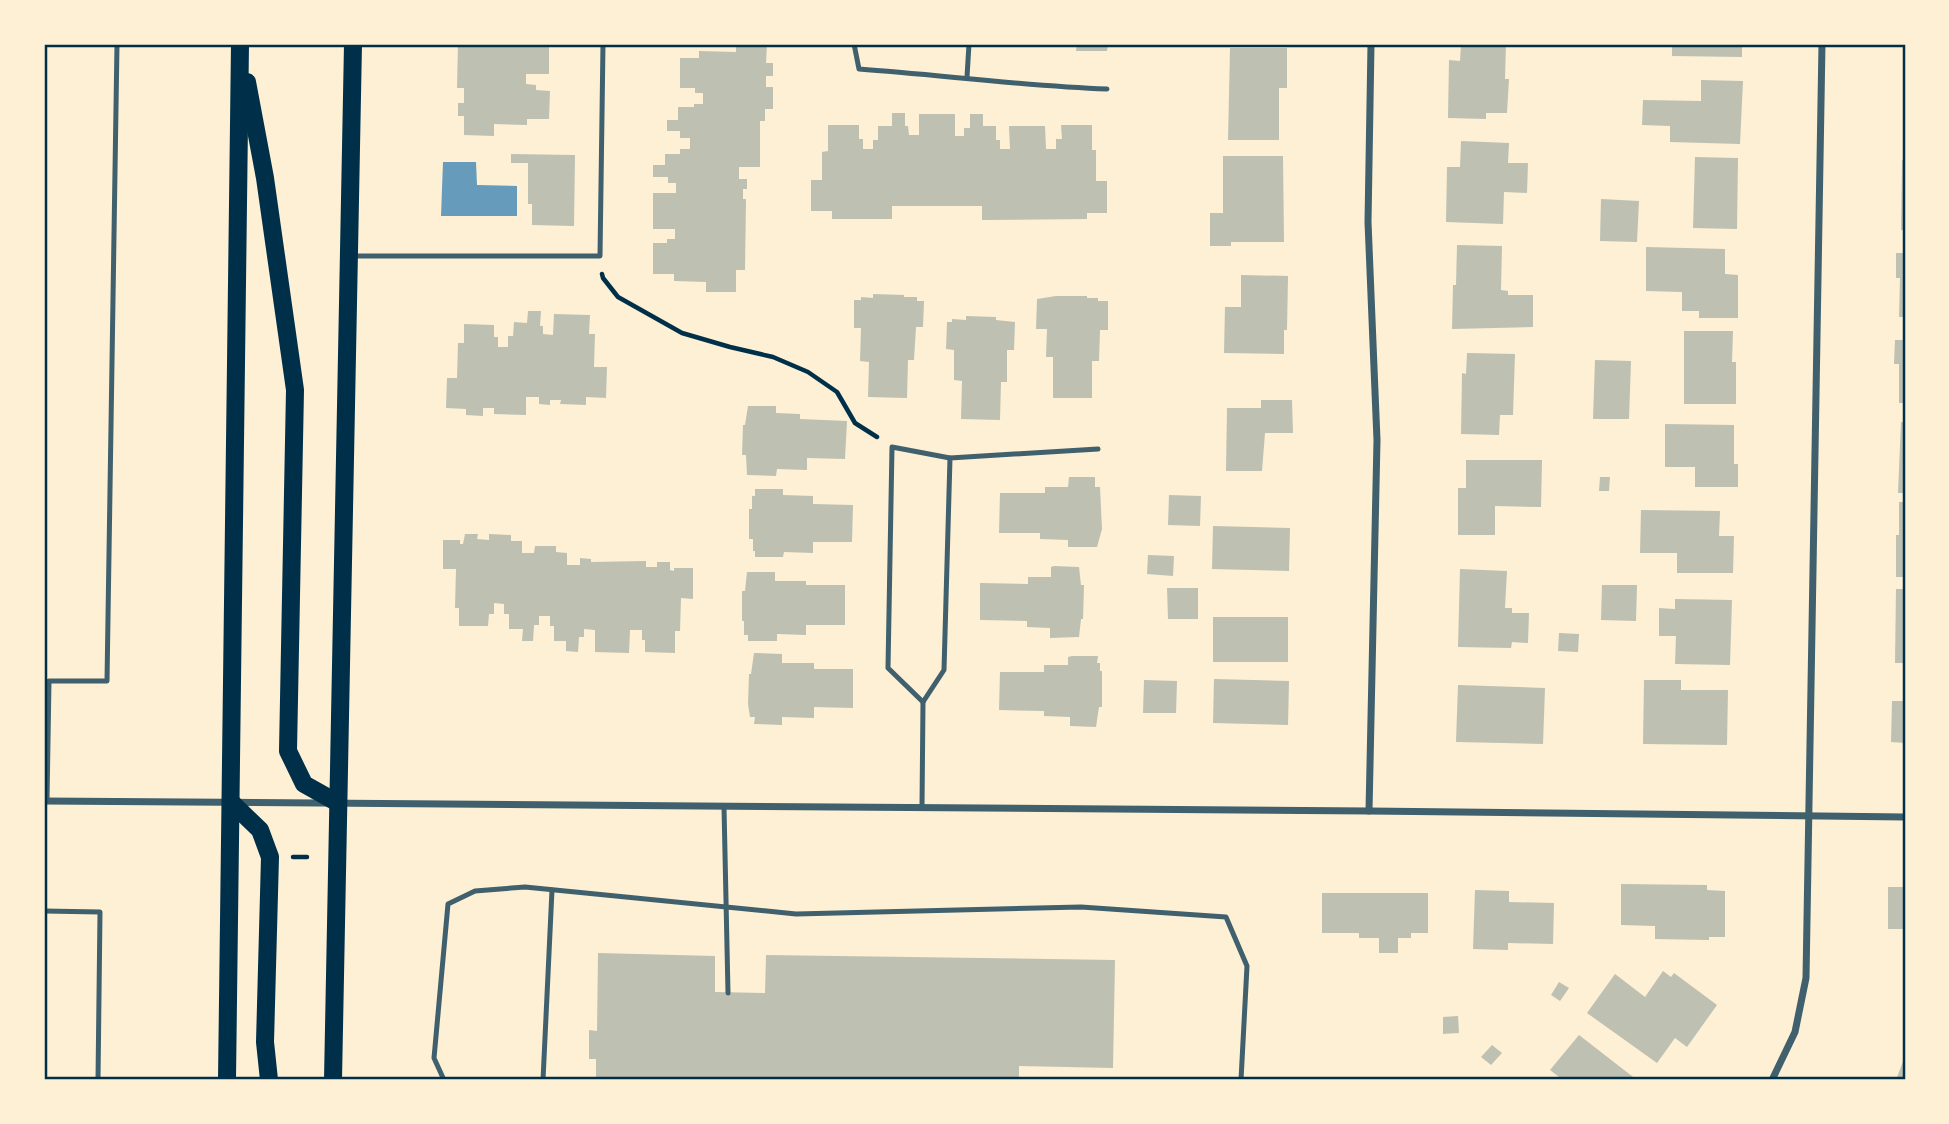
<svg xmlns="http://www.w3.org/2000/svg" width="1949" height="1124" viewBox="0 0 1949 1124" font-family="'Roboto Condensed',sans-serif">
  <style>
    .water { fill: #669bbc }
    .building { fill: #bec0b2 }
    .lines { fill: none; stroke-linecap: round; stroke-linejoin: round }
    .path { stroke: #003049; stroke-width: 4.5 }
    .service { stroke: #3f606c; stroke-width: 5 }
    .minor { stroke: #3f606c; stroke-width: 7 }
    .primary { stroke: #003049; stroke-width: 18 }
    .neatline { fill: none; stroke: #003049; stroke-width: 2.5 }
  </style>
  <rect width="100%" height="100%" fill="#fdf0d5"/>
  <path class="water" d="M443,162H476L477,185L517,186V216H441Z"/>
  <g class="building">
    <path d="M458,44H549V74H526V84L536,85V90L550,91L549,119H527V125L494,124V136L464,135V116H458V103H464V88H457Z"/>
    <path d="M736,44H767L766,63H773V76H766V87H773V109H765V121H760V167H739V179H747V189H743V199H746L745,270H736V292H706V282L674,281V274H653V243H667V239H675V229H653V193H676V183H668V177H653V165H665V154H680V149H690V138H680V131H667V120H678V107H694V104H703V93H695V88H680V58H699V51L736,52Z"/>
    <path d="M1077,44H1108L1107,51H1076Z"/>
    <path d="M1461,44H1506L1505,79H1509L1507,113H1486V119L1448,118L1449,60L1460,61Z"/>
    <path d="M1672,44H1742V57L1672,56Z"/>
    <path d="M1230,48H1287V88H1279V140H1228Z"/>
    <path d="M1701,80L1743,81L1740,144L1670,142V126L1642,125L1643,100L1701,101Z"/>
    <path d="M892,113H905V126H908L909,135H919V114H955V136H964V128H970V114H983V126H996V140H1000V149H1010L1009,126H1045L1046,149H1056V139H1062L1061,125H1092V150H1096V181H1107V213H1087V219L982,220V206H892V219H832V211H811V180H822V152L828,151V125H859V139H863V149H873V140H878V126H892Z"/>
    <path d="M1461,141L1509,143L1508,163H1528L1527,193L1504,192L1503,224L1446,222L1447,167H1460Z"/>
    <path d="M511,154L575,155L574,226L532,225V204H528V163H511Z"/>
    <path d="M1223,156H1283L1284,242H1231V246H1210V213H1223Z"/>
    <path d="M1695,157L1738,158L1737,229L1693,228Z"/>
    <path d="M1902,160H1905V230H1901Z"/>
    <path d="M1601,199L1639,201L1637,242L1600,241Z"/>
    <path d="M1457,245L1502,246L1501,290L1508,291V295H1533V327L1452,329L1453,285H1456Z"/>
    <path d="M1646,247L1725,249V274L1738,275V318H1699V311H1682V292L1646,291Z"/>
    <path d="M1896,253H1905V317H1899L1900,278H1896Z"/>
    <path d="M1241,275L1288,276L1287,330H1284V354L1224,353L1225,307H1241Z"/>
    <path d="M873,294L904,295V297H917V301H924L923,327H916L914,360H908L907,398L868,397L869,362L860,361L861,328H854V300H861V297L873,298Z"/>
    <path d="M1056,296H1087V298H1098V301H1108V330H1100L1099,361H1092V398H1053V357H1046L1047,329H1036L1037,299Z"/>
    <path d="M528,311H541L540,326H543V334L553,335L554,314L590,315L589,334H595L594,367H607L606,398L586,397V405L560,404L561,400H550V405L539,404V397H526V415L494,414V408H483V416L466,415V409L446,408L447,378H457L458,343H464V324L494,325V337H498V347H508V336H513L514,322L527,323Z"/>
    <path d="M966,316L996,317V320L1015,322L1014,350H1007V382H1001L1000,420L961,419L962,381L954,380V350L946,349L947,322H952V319L966,320Z"/>
    <path d="M1684,331H1733L1732,362H1736V404H1684Z"/>
    <path d="M1895,340H1905V403H1899V364H1894Z"/>
    <path d="M1467,353L1515,354L1513,415H1500L1499,435L1461,434L1462,373L1466,374Z"/>
    <path d="M1595,360L1631,361L1629,419H1593Z"/>
    <path d="M1261,400H1292L1293,433H1265L1262,471H1226L1227,408H1261Z"/>
    <path d="M748,406H776V413L800,414V419L847,421L845,459L807,458V470L777,469L776,476L747,475L746,455H742L743,425H745Z"/>
    <path d="M1901,422H1905V493H1898Z"/>
    <path d="M1665,424L1734,425V464H1738V487H1695V467H1665Z"/>
    <path d="M1466,460H1542L1541,507L1495,506V535H1458V488H1466Z"/>
    <path d="M1069,477H1095V487H1100L1102,529L1097,547H1068V540L1040,539V533H999L1000,493H1045V487H1068Z"/>
    <path d="M1600,477H1610L1609,491H1599Z"/>
    <path d="M755,489H783V495L813,496V504L853,505L852,542H813V553L784,552L783,557H755V551H753V539H749V509H752V496H755Z"/>
    <path d="M1169,495L1201,496L1200,526L1168,525Z"/>
    <path d="M1899,502H1905V577H1896V535H1899Z"/>
    <path d="M1641,510L1720,511L1719,536H1734L1733,573H1677V553H1640Z"/>
    <path d="M1213,526L1290,528L1289,571L1212,569Z"/>
    <path d="M465,534H478L477,539L489,540V534L511,535V541H522V553H534L535,546H556V552L567,553V565H580V558L591,559V562L646,561V567H657V562H670V570L674,571V568H693V599L681,598L680,631H675V653L645,652V640H642V630H630L629,653L595,652V630L584,629V637H579L578,652L566,651V641H554V626H550V616H539V625H534L533,641H522L523,629H509V614H504V604L494,603V614H489L488,626H459V608H455L456,569H443V540H460V544H463Z"/>
    <path d="M1148,555L1174,556L1173,576L1147,574Z"/>
    <path d="M1054,566L1079,567L1081,585H1084L1083,619H1081L1079,637L1050,638V628L1027,627V621L980,620V583L1028,584V577H1051V567Z"/>
    <path d="M1460,569L1507,571L1505,608H1512V613H1529L1528,643L1512,642L1511,648L1458,647Z"/>
    <path d="M747,572H775V581H806V585H845V625H806V635L777,634V641H748V635H744V621H742V591H745Z"/>
    <path d="M1602,585H1637L1636,621L1601,620Z"/>
    <path d="M1167,588H1198V619H1168Z"/>
    <path d="M1896,589H1905V663H1895Z"/>
    <path d="M1675,599L1732,600L1730,665L1675,664L1676,636H1659V608L1675,609Z"/>
    <rect x="1213" y="617" width="75" height="45"/>
    <path d="M1559,633L1579,634L1578,652L1558,651Z"/>
    <path d="M754,653L782,654V663H814V669H853V708L814,707V718L782,717V725L754,724L755,717H750L748,704L749,674H751Z"/>
    <path d="M1072,656H1098L1097,663H1100V671H1102V707H1099L1096,727L1070,726V717L1044,716V711L999,710L1000,672H1044V665H1068V657Z"/>
    <path d="M1214,679L1289,681L1288,725L1213,723Z"/>
    <path d="M1144,680L1177,681L1176,713H1143Z"/>
    <path d="M1644,680H1681V690H1728L1727,745L1643,744Z"/>
    <path d="M1458,685L1545,688L1543,744L1456,742Z"/>
    <path d="M1892,701H1905V743L1891,742Z"/>
    <path d="M1621,884L1707,885V890L1725,891V937H1709V940L1655,939V926L1621,925Z"/>
    <rect x="1888" y="887" width="17" height="42"/>
    <path d="M1475,890L1509,891V902L1554,903L1553,944L1508,943V950L1473,949Z"/>
    <path d="M1322,893H1428V933H1411V938H1398V953H1379V938H1359V933H1322Z"/>
    <path d="M598,953L715,956V992L765,993L766,955L1115,960L1113,1068L1019,1066V1080H596V1059H589V1030L597,1031Z"/>
    <path d="M1663,971L1671,977L1674,973L1717,1005L1687,1047L1675,1038L1657,1063L1587,1013L1615,974L1645,997Z"/>
    <path d="M1559,982L1569,988L1560,1001L1551,995Z"/>
    <path d="M1458,1016L1459,1033L1443,1034V1017Z"/>
    <path d="M1579,1035L1637,1080H1563L1550,1070Z"/>
    <path d="M1492,1045L1502,1053L1491,1065L1481,1057Z"/>
    <path d="M1905,1056V1080H1896Z"/>
  </g>
  <g class="lines">
    <g class="path">
      <path d="M602,274L603,278L618,297L682,333L730,347L773,357L808,372L837,392L855,423L877,437"/>
      <path d="M293,857H307"/>
    </g>
    <g class="service">
      <path d="M854,44L859,69C942,75 1024,86 1107,89"/>
      <path d="M967,77L969,44"/>
      <path d="M352,256H600L603,44"/>
      <path d="M923,702L888,668L892,447L950,458"/>
      <path d="M47,801L49,681H107L117,44"/>
      <path d="M724,807L728,993"/>
      <path d="M922,807L923,702L944,670L950,458L1098,449"/>
      <path d="M44,911L100,912L98,1080"/>
      <path d="M444,1080L434,1058L448,904L475,891L525,887L796,914L1081,907L1226,917L1247,966L1241,1080"/>
      <path d="M543,1080L552,890"/>
    </g>
    <g class="minor">
      <path d="M44,801L1369,811L1905,817"/>
      <path d="M1369,811L1377,440L1368,222L1371,44"/>
      <path d="M1772,1080L1795,1032L1806,978L1822,44"/>
    </g>
    <g class="primary">
      <path d="M247,82L265,178L295,390L288,751L304,784L338,803"/>
      <path d="M231,802L260,830L270,857L265,1042L269,1080"/>
      <path d="M227,1080L240,44"/>
      <path d="M333,1080L353,44"/>
    </g>
  </g>
  <rect width="1949" height="1124" fill="none" stroke="#fdf0d5" stroke-width="91"/>
  <rect x="46" y="46" width="1858" height="1032" class="neatline"/>
</svg>
